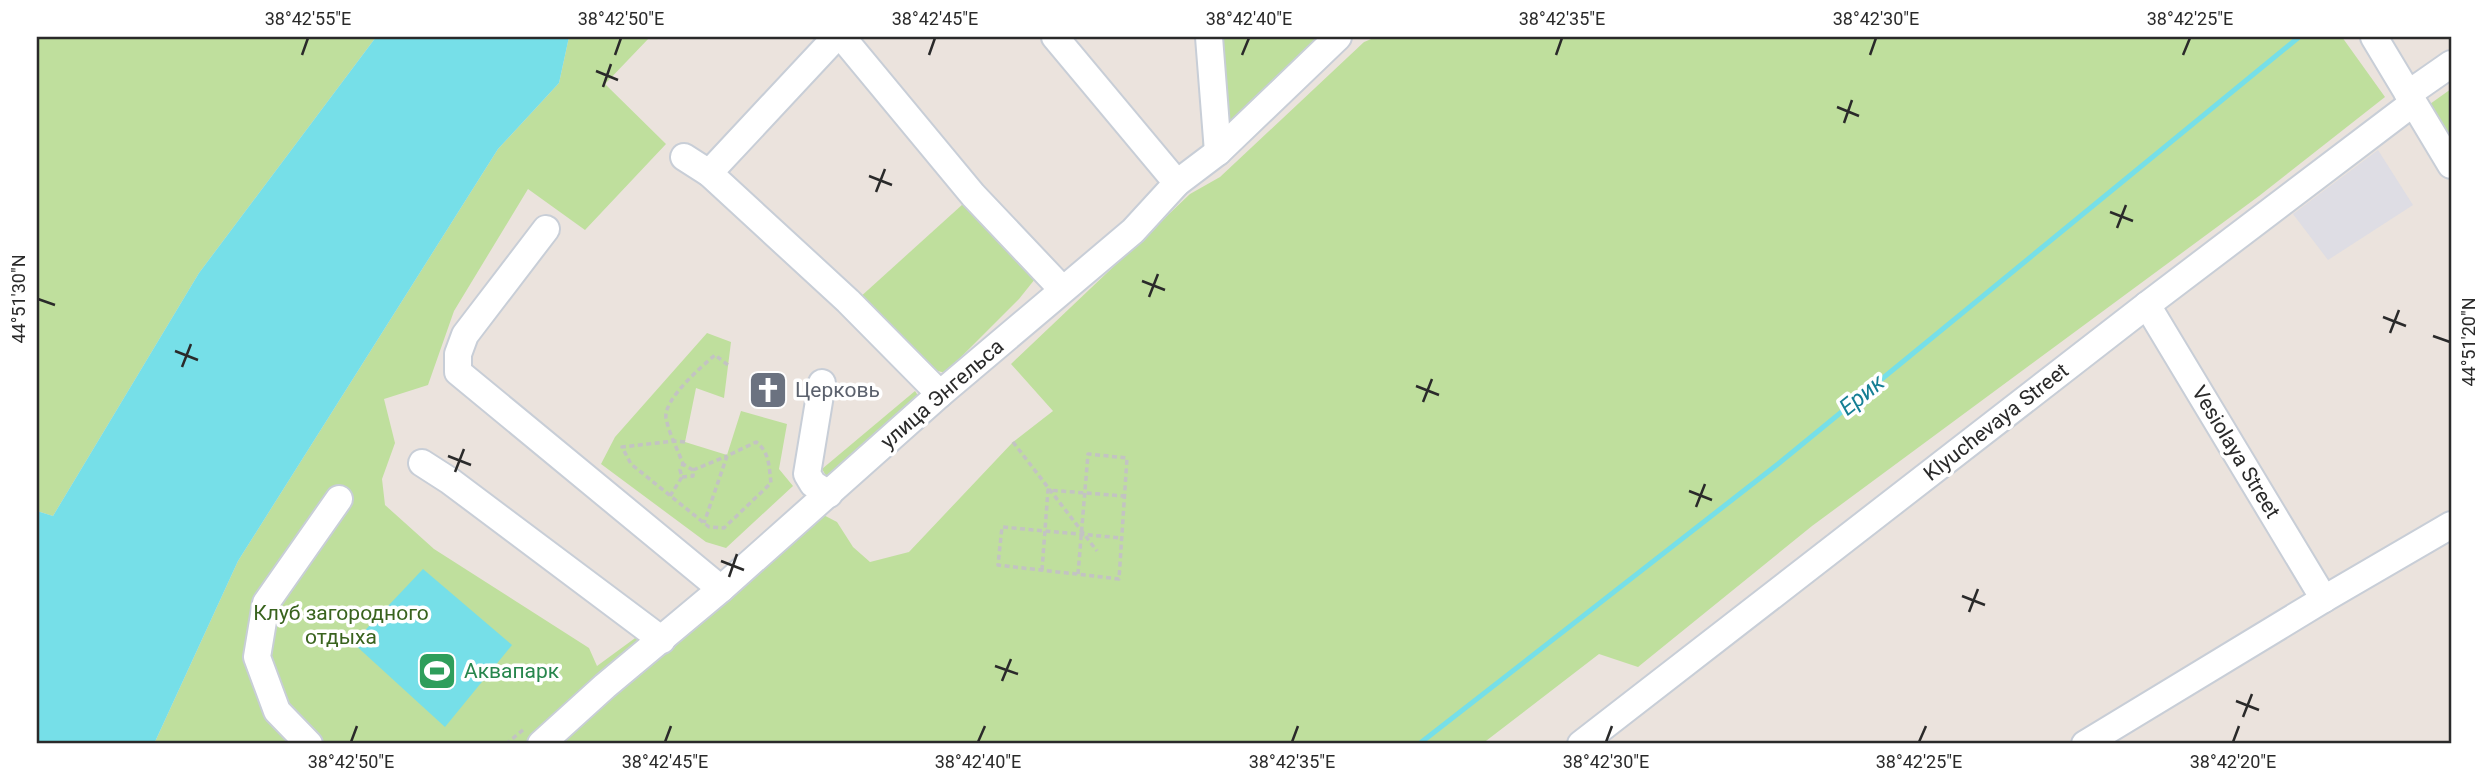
<svg xmlns="http://www.w3.org/2000/svg" width="2488" height="781" viewBox="0 0 2488 781" font-family="Roboto,sans-serif">
  <style>
    .industrial { fill: #dedde4 }
    .green { fill: #bfdf9d }
    .water { fill: #76dfe8 }
    .lines { fill: none; stroke-linecap: round; stroke-linejoin: round }
    .stream { stroke: #76dfe8; stroke-width: 5 }
    .minor-casing { stroke: #c8ced7; stroke-width: 30 }
    .path { stroke: #c3c3c3; stroke-width: 3.5; stroke-dasharray: 5 3.5; stroke-linecap: butt }
    .minor { stroke: #fff; stroke-width: 26 }
    .ticks { fill: none; stroke: #2a2a2a; stroke-width: 2.5 }
    .labels { text-anchor: middle; dominant-baseline: central; stroke-width: 7; stroke-linejoin: round; paint-order: stroke }
    .worship-label { font-size: 21px; fill: #5b616d; stroke: #fff; text-anchor: start }
    .street-label { font-size: 21px; fill: #2a2a2a; stroke: #fff }
    .park-label { font-size: 21px; fill: #39631e; stroke: #fff }
    .leisure-label { font-size: 21px; fill: #27864d; stroke: #fff; text-anchor: start }
    .water-label { font-size: 23px; font-style: italic; fill: #157f94; stroke: #fff }
    .neatline { fill: none; stroke: #2a2a2a; stroke-width: 2.5 }
    .ticks-label { font-size: 18px; text-anchor: middle; fill: #2a2a2a }
  </style>
  <rect width="100%" height="100%" fill="#ebe3dd"/>
  <path class="industrial" d="M2378,150L2413,205L2328,260L2293,214Z"/>
  <g class="green">
    <path d="M37,37H376L199,273L53,516L37,511Z"/>
    <path d="M569,37H650L605,84L666,144L585,230L528,189L454,311L428,385L384,399L395,443L382,479L385,505L434,549L589,648L597,666L642,633L648,640L812,509L837,522L853,547L870,562L909,552L1013,442L1053,411L1011,364L1190,194L1220,177L1364,42L1376,37H2342L2385,97L2259,196L1812,526L1638,667L1599,654L1482,744H154L238,561L498,149L559,83Z"/>
    <path d="M1198,37H1325L1203,152Z"/>
    <path d="M2451,89V140L2430,104Z"/>
    <path d="M963,204L1035,279L1019,299L945,373L931,369L858,299Z"/>
    <path d="M707,333L731,342L724,398L696,388L685,442L727,455L741,411L787,424L779,469L793,486L726,548L706,542L601,464L615,437Z"/>
    <path d="M915,391L921,400L828,479L822,469Z"/>
  </g>
  <g class="water">
    <path d="M376,37H569L559,83L498,149L238,561L154,744H37V511L53,516L199,273Z"/>
    <path d="M423,569L512,645L445,727L353,643Z"/>
  </g>
  <g class="lines">
    <path class="stream" d="M1419,744L1778,464L2299,37"/>
    <g class="minor-casing">
      <g id="minor">
        <path d="M842,37L973,195L1062,289"/>
        <path d="M1055,37L1177,183"/>
        <path d="M1209,37L1218,152"/>
        <path d="M2374,37L2451,165"/>
        <path d="M2408,94L2451,64"/>
        <path d="M684,157L709,173L848,301L940,394"/>
        <path d="M709,173L836,37"/>
        <path d="M546,229L465,335L458,354V372L721,589"/>
        <path d="M2147,305L2324,599"/>
        <path d="M822,383L807,474L813,484L829,494"/>
        <path d="M422,463L450,481L662,640"/>
        <path d="M309,744L277,711L257,657L266,603L339,499"/>
        <path d="M541,744L605,686L721,589L940,394L1133,231L1177,183L1218,152L1338,37"/>
        <path d="M1581,744L2147,305L2413,103"/>
        <path d="M2085,744L2324,599L2451,525"/>
      </g>
    </g>
    <g class="path">
      <path d="M685,442L674,441L622,447L631,464L709,527L724,528L771,483C769,468 770,452 756,442L727,456L704,523"/>
      <path d="M1013,442L1097,551"/>
      <path d="M693,470L727,456"/>
      <path d="M682,477L693,476V470L683,464"/>
      <path d="M670,496L682,477L680,470L683,464C678,450 669,434 666,418C663,400 702,366 715,355L728,365"/>
      <path d="M1042,570L1048,490L1124,496"/>
      <path d="M1078,574L1088,454L1127,458L1119,579C1079,574 1038,570 998,565L1002,527L1122,538"/>
      <path d="M506,744L523,730"/>
    </g>
    <use href="#minor" class="minor"/>
  </g>
  <path class="ticks" d="M302,55L308,38M615,55L621,38M929,55L935,38M1242,55L1249,38M1556,55L1562,38M1870,55L1876,38M2183,55L2190,38M596,71L618,80M603,87L611,64M1837,107L1859,116M1844,123L1852,100M869,176L892,185M876,192L885,169M2110,212L2133,221M2117,228L2126,205M1142,281L1165,290M1149,297L1158,274M38,299L55,305M2383,317L2406,326M2390,333L2399,310M2433,336L2450,342M175,351L198,360M182,367L191,344M1416,386L1439,395M1423,402L1432,379M448,456L471,465M455,472L464,449M1689,491L1712,500M1696,507L1705,484M721,561L744,570M729,577L737,554M1962,596L1985,605M1969,612L1978,589M995,666L1018,674M1002,681L1011,659M2236,701L2259,710M2243,717L2252,694M351,742L357,726M665,742L671,726M978,742L985,726M1292,742L1298,726M1606,742L1612,726M1919,742L1926,726M2233,742L2239,726"/>
  <defs>
    <g id="church-square" transform="scale(2.0125)"><rect x="-9" y="-9" width="18" height="18" rx="4" fill="#6b7280" stroke="#fff"/><path d="M-1.2-6h2.4v3.5h3.3v2.4h-3.3V6h-2.4V-.1h-3.3v-2.4h3.3Z" fill="#fff"/></g>
    <g id="stadium-square" transform="scale(2.0125)"><rect x="-9" y="-9" width="18" height="18" rx="4" fill="#2e9e5b" stroke="#fff"/><path d="M0-5a6.5 5 0 1 0 0 10a6.5 5 0 1 0 0-10ZM-3.5-1.8h7v3.6h-7Z" fill="#fff"/></g>
  </defs>
  <g fill-rule="evenodd">
    <use href="#church-square" x="768" y="390"/>
    <use href="#stadium-square" x="437" y="671"/>
  </g>
  <g class="labels">
    <g class="worship-label">
      <text x="795" y="390">Церковь</text>
    </g>
    <g class="street-label">
      <text transform="translate(942 394) rotate(-41)">улица Энгельса</text>
      <text transform="translate(1996 422) rotate(-38)">Klyuchevaya Street</text>
      <text transform="translate(2236 452) rotate(59)">Vesiolaya Street</text>
    </g>
    <g class="park-label">
      <text x="341" y="613">Клуб загородного<tspan x="341" dy="24">отдыха</tspan></text>
    </g>
    <g class="leisure-label">
      <text x="464" y="671">Аквапарк</text>
    </g>
    <g class="water-label">
      <text transform="translate(1862 395) rotate(-39)">Ерик</text>
    </g>
  </g>
  <rect width="2488" height="781" fill="none" stroke="#ffffff" stroke-width="77"/>
  <rect x="38" y="38" width="2412" height="704" class="neatline"/>
  <g class="ticks-label">
    <text x="308" y="25">38°42'55"E</text>
    <text x="621" y="25">38°42'50"E</text>
    <text x="935" y="25">38°42'45"E</text>
    <text x="1249" y="25">38°42'40"E</text>
    <text x="1562" y="25">38°42'35"E</text>
    <text x="1876" y="25">38°42'30"E</text>
    <text x="2190" y="25">38°42'25"E</text>
    <text transform="translate(19 299) rotate(-90)" y="6">44°51'30"N</text>
    <text transform="translate(2469 342) rotate(-90)" y="6">44°51'20"N</text>
    <text x="351" y="768">38°42'50"E</text>
    <text x="665" y="768">38°42'45"E</text>
    <text x="978" y="768">38°42'40"E</text>
    <text x="1292" y="768">38°42'35"E</text>
    <text x="1606" y="768">38°42'30"E</text>
    <text x="1919" y="768">38°42'25"E</text>
    <text x="2233" y="768">38°42'20"E</text>
  </g>
</svg>
